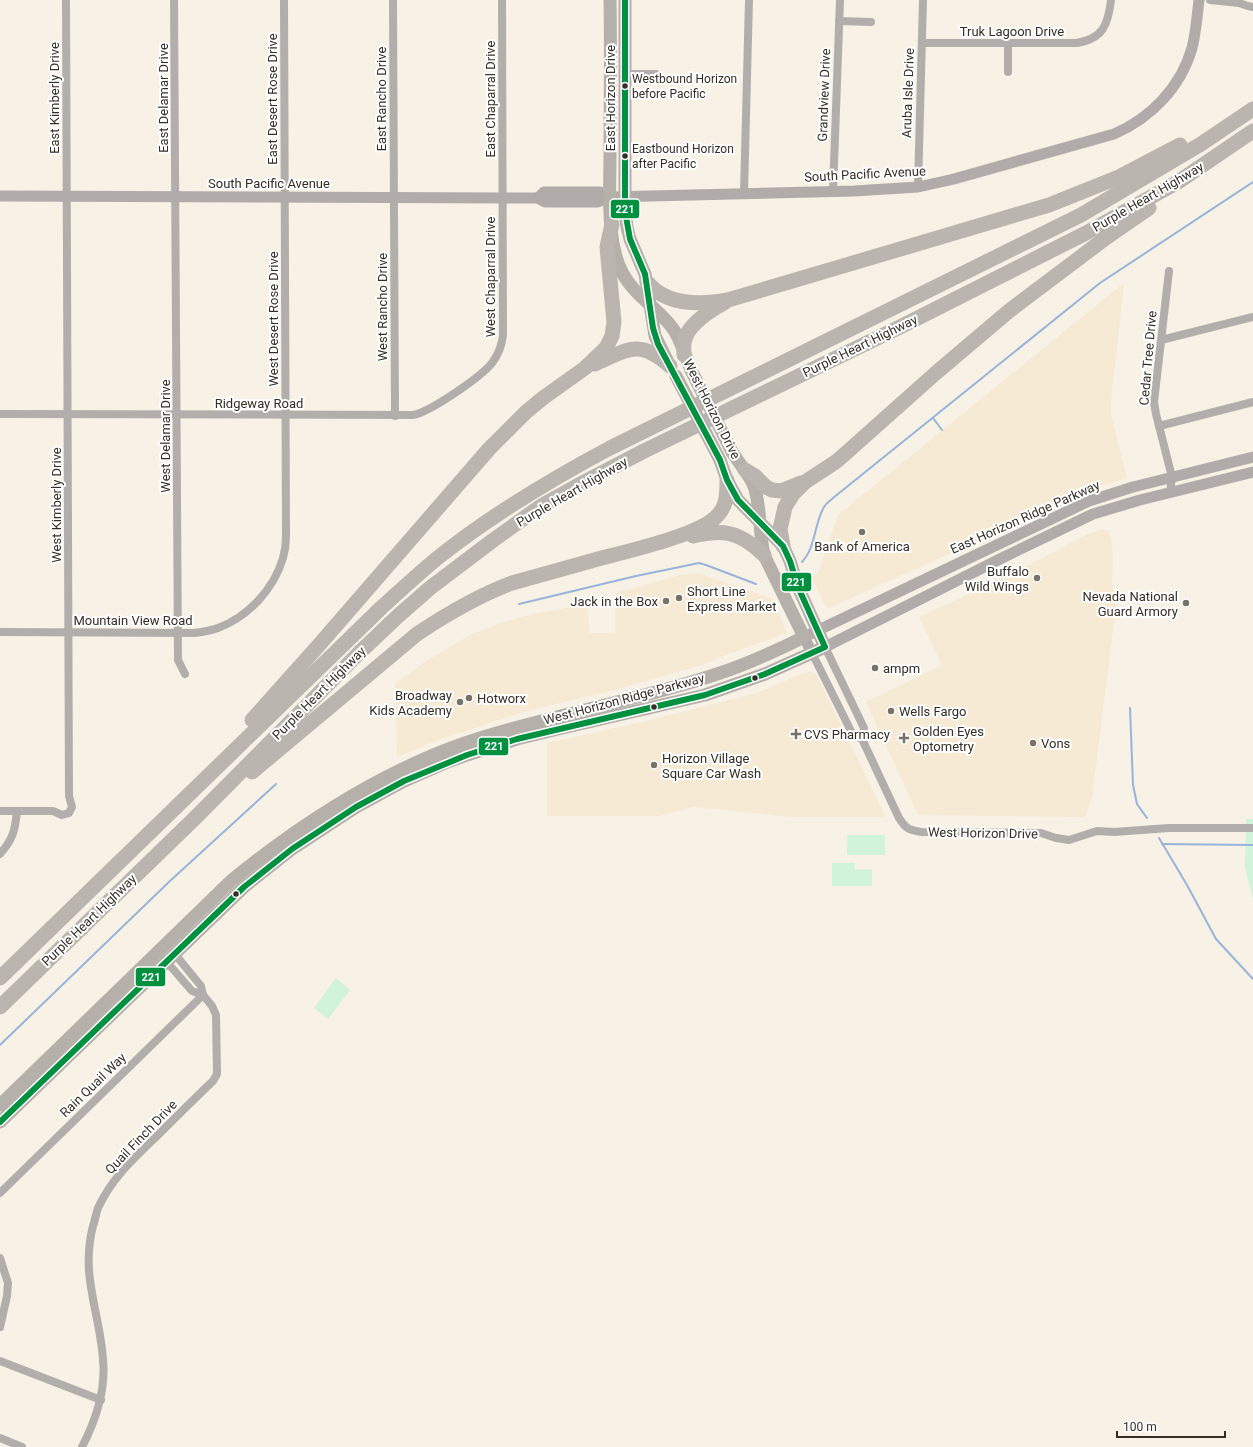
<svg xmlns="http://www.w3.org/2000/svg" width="1253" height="1447" viewBox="0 0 1253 1447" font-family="Roboto,sans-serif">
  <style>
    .built { fill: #f6ead5 }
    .green { fill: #d0f3d9 }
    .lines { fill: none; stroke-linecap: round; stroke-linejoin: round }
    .stream { stroke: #99b4d9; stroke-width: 2 }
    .street { stroke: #b2aeab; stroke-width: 8 }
    .secondary { stroke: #b1aca9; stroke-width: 11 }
    .primary { stroke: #b6b0aa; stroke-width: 13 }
    .highway { stroke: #bbb5af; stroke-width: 15 }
    .primary-bridge { stroke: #b6b0aa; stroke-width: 13 }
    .bus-1-casing { stroke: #fff; stroke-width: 9 }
    .bus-1 { stroke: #009140; stroke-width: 6 }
    .bus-dot { fill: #342f26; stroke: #fff; stroke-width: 1.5 }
    .poi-dot { fill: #787369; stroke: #fff; stroke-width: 1.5 }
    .labels { text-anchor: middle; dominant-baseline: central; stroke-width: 4; stroke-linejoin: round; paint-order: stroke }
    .bus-label { font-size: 12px; fill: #342f26; stroke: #fff; text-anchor: start }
    .street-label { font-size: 13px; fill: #342f26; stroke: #fff }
    .poi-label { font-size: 13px; fill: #342f26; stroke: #fff; text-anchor: start }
    .line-badge { stroke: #fff; stroke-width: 1.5 }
    .badge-label { font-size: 11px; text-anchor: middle; font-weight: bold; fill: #fff }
  </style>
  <rect width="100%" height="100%" fill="#f7f1e6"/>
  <g class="built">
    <path d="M1124,283L1111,402V414L1127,478L1094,488L1053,505L1035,510L1002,527L980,540L827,609L811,577L818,573L838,515Z"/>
    <path d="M1100,530H1108L1112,541L1113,555L1112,583L1116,607L1092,798L1085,817L918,815L866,702L942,665L919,617L1004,578L1088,534Z"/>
    <path d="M699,573L773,599L787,633L728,654L702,665L614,690L523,712L438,740L397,757L395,684L423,663L472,634L504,622L529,615L587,604L590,633H615V593L681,575Z"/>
    <path d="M808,671L816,674L886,817H793L693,807L659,816H547V743L642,722L757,693Z"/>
  </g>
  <g class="green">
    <path d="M1246,819H1253V899L1245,867Z"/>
    <rect x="847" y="835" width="38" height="20"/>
    <path d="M832,863H855V870L872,869V886H832Z"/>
    <path d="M336,978L350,990L328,1019L314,1008Z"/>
  </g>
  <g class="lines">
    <g class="stream">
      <path d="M933,418L942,430"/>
      <path d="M802,562C816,547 814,524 824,507C826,503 830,501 833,498L1100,283L1253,182"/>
      <path d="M519,604L636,576L699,563L706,565L756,584"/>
      <path d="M1130,708L1133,785L1137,804L1147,818"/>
      <path d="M1159,838L1187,885L1216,939L1253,979"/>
      <path d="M1162,844L1253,845"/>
      <path d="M0,1045L171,880L276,784"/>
    </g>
    <g class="street">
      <path d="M174,0L178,660L185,674"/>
      <path d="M393,0L395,416"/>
      <path d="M1210,0L1239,3L1248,6L1253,7"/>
      <path d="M839,21L871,22"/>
      <path d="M922,43H1076C1103,39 1108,25 1111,0"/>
      <path d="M1008,43V72"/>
      <path d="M625,74H656"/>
      <path d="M918,187L923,0"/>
      <path d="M833,191L840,0"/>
      <path d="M744,193L749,0"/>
      <path d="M1169,271L1154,402L1156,414L1172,477L1170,493"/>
      <path d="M1161,340L1253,317"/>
      <path d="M0,414L413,415C430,412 481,377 492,363C498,355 502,345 503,335L502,0"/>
      <path d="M1159,426L1253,402"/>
      <path d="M0,632L194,633C202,632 210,631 218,628C248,617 274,589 283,558C285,551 286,544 286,536L284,0"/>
      <path d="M825,647L864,728L862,739"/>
      <path d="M812,653L852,733L862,739L899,818C906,829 909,830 921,832L1041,833L1056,838L1069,840L1097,831L1114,832L1169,828H1253"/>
      <path d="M0,811H53L62,815L69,813L72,807L69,796L66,0"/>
      <path d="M0,854C13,839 15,831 17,811"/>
      <path d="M166,961L192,991L203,995"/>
      <path d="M0,1193L203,995"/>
      <path d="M0,1258L8,1283L7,1296L0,1327"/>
      <path d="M0,1361L101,1400"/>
      <path d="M0,1438L22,1447"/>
      <path d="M82,1447C96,1420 106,1391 103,1360C100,1312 80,1276 93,1226C95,1220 96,1214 98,1208C112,1178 133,1159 157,1136C175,1118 194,1099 213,1081L217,1074L216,1015L212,1006L203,995L201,986L174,953"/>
    </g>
    <g class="secondary">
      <path d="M0,196L529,198H538L545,202H598L610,197L854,191L918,187L954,179L1114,134C1151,118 1181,87 1192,48C1196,33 1197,16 1199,0"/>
      <path d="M538,198L544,192H600L610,197"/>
      <path d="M825,647L1004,557L1093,514L1140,500L1253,472"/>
      <path d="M812,653L804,637L1089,501L1133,487L1253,457"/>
    </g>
    <g class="primary">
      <path d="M610,0C611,52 610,103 610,155C610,189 606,241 622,272C633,294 656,307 671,326C681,338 685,356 691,370"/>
      <path d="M625,0V211L627,227L630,239L645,274L655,336L669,364"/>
      <path d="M0,1105L232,880C302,823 379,773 465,743C547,715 635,702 717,674C748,664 776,651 804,637L764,555C759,534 761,506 754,486C748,473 739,463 732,452"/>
      <path d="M0,1122L244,887L292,849L356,807L404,781L445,763L467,755L517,739L558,729L705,695L765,674L825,647L798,587L790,561L783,546L738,500L727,480L720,460"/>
    </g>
    <g class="highway">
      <path d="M647,282C666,306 700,305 728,300L1049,205L1119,177L1180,145"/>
      <path d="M684,355C684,350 683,344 685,339C689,324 711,310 724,303"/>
      <path d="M595,364C629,349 639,339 670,366"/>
      <path d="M745,470L755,476L766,487L772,490L781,491L801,483"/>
      <path d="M693,536C699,535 705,533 711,533C734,530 749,541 764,555"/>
      <path d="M783,546L780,529L785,507L793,494L805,482L837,461L937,372L1009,311L1107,237L1149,208"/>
      <path d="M252,720L319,645L489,449L526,412L543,398L585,368L606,348L612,336L614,322L607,247L612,224"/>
      <path d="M252,772L417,634C447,614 477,596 512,583C538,576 565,568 591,561C619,553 699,536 717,516C727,506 727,494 727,480"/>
      <path d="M0,978L381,608C400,591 420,572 440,556C493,514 550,480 610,448L1081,215L1201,144L1253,109"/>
      <path d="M0,1007L195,818L359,653L398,616L430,588L492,541L541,506L577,486L644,451L898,328L1086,233L1178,182L1253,131"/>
    </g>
    <g class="primary-bridge">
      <path d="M691,370L732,452"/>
      <path d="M676,376L720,460"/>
    </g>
    <g class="bus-1-casing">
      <path id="bus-1" d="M0,1122L244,887L292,849L356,807L404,781L467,755L517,739L705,695L765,674L825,647L798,587L790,561L783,546L738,500L727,480L720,460L658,344L653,328L645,274L630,239L625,211V0"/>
    </g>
    <use href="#bus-1" class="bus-1"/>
  </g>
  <g class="bus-dot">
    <circle cx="625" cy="86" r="3.5"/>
    <circle cx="625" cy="156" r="3.5"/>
    <circle cx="755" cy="678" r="3.5"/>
    <circle cx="654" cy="707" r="3.5"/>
    <circle cx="236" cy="894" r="3.5"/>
  </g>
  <g class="poi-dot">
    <circle cx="862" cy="532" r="4"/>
    <circle cx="1037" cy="578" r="4"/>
    <circle cx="679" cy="598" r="4"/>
    <circle cx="666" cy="601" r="4"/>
    <circle cx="1186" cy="603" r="4"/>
    <circle cx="875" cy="668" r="4"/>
    <circle cx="469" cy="698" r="4"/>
    <circle cx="460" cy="702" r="4"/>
    <circle cx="891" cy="711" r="4"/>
    <path d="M794 728h4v4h4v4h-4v4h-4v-4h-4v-4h4z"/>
    <path d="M902 732h4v4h4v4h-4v4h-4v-4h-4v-4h4z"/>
    <circle cx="1033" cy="743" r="4"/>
    <circle cx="654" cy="765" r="4"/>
  </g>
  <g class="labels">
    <g class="bus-label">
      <text x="632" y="79">Westbound Horizon<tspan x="632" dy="15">before Pacific</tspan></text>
      <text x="632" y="149">Eastbound Horizon<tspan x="632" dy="15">after Pacific</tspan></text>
    </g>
    <g class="street-label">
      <text x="1012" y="31">Truk Lagoon Drive</text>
      <text transform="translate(908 93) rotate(-88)">Aruba Isle Drive</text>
      <text transform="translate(824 95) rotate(-88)">Grandview Drive</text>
      <text transform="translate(54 98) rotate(-90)">East Kimberly Drive</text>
      <text transform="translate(163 98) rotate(-90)">East Delamar Drive</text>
      <text transform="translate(610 98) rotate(-90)">East Horizon Drive</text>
      <text transform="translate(272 99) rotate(-90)">East Desert Rose Drive</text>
      <text transform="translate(381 99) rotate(-90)">East Rancho Drive</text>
      <text transform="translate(490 99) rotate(-90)">East Chaparral Drive</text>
      <text transform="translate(865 174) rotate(-3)">South Pacific Avenue</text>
      <text x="269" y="183">South Pacific Avenue</text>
      <text transform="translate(1148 197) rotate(-30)">Purple Heart Highway</text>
      <text transform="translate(490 277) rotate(-90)">West Chaparral Drive</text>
      <text transform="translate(382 307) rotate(-90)">West Rancho Drive</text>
      <text transform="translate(273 319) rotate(-90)">West Desert Rose Drive</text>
      <text transform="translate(860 346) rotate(-26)">Purple Heart Highway</text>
      <text transform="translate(1148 358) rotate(-85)">Cedar Tree Drive</text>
      <text x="259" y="403">Ridgeway Road</text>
      <text transform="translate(712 409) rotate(63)">West Horizon Drive</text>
      <text transform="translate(165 436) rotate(-90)">West Delamar Drive</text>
      <text transform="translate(572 492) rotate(-30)">Purple Heart Highway</text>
      <text transform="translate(56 505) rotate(-90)">West Kimberly Drive</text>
      <text transform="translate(1025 517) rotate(-24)">East Horizon Ridge Parkway</text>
      <text x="133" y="620">Mountain View Road</text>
      <text transform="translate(319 693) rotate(-45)">Purple Heart Highway</text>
      <text transform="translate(624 699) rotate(-15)">West Horizon Ridge Parkway</text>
      <text transform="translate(983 833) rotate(1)">West Horizon Drive</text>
      <text transform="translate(89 920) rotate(-44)">Purple Heart Highway</text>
      <text transform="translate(93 1085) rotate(-44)">Rain Quail Way</text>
      <text transform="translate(141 1137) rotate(-46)">Quail Finch Drive</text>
    </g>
    <g class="poi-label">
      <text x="862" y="546" text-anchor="middle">Bank of America</text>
      <text x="1029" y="571" text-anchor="end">Buffalo<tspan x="1029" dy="15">Wild Wings</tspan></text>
      <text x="687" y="591">Short Line<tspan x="687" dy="15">Express Market</tspan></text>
      <text x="1178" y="596" text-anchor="end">Nevada National<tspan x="1178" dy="15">Guard Armory</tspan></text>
      <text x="658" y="601" text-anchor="end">Jack in the Box</text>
      <text x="883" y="668">ampm</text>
      <text x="452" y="695" text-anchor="end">Broadway<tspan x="452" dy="15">Kids Academy</tspan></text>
      <text x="477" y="698">Hotworx</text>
      <text x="899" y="711">Wells Fargo</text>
      <text x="913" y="731">Golden Eyes<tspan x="913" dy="15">Optometry</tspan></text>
      <text x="804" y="734">CVS Pharmacy</text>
      <text x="1041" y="743">Vons</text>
      <text x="662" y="758">Horizon Village<tspan x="662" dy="15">Square Car Wash</tspan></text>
    </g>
  </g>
  <g class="line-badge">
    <rect x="610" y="199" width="30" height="20" rx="4" fill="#009140"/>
    <rect x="781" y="572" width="31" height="20" rx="4" fill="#009140"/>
    <rect x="478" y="737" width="31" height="19" rx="4" fill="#009140"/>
    <rect x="135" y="967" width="31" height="20" rx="4" fill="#009140"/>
  </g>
  <g class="badge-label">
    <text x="625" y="213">221</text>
    <text x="796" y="586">221</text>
    <text x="494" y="750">221</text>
    <text x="151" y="981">221</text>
  </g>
  <path d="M1117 1431v6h108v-6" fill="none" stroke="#342f26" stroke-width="2"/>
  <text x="1123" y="1431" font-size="12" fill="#342f26" stroke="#ffffff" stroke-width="3" paint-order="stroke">100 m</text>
</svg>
